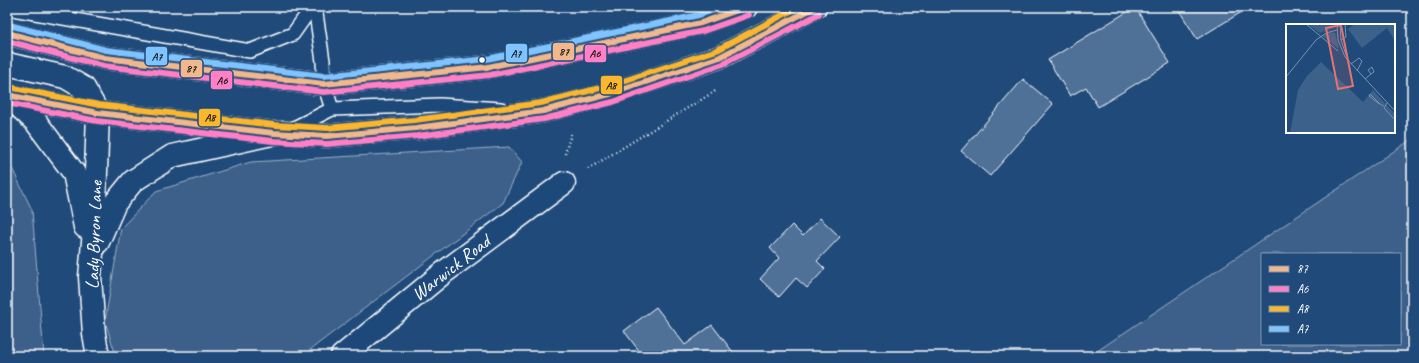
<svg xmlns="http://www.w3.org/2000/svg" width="1419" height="363" viewBox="0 0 1419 363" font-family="Caveat,sans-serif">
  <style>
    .green { fill: #3c618b; stroke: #9eb0c5; fill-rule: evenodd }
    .building { fill: #507197; stroke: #fff }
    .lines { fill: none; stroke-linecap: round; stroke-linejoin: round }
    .lane-casing { stroke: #fff; stroke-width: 16 }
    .street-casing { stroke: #fff; stroke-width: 25 }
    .secondary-casing { stroke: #fff; stroke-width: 25 }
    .primary-casing { stroke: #fff; stroke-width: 25 }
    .path { stroke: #fff; stroke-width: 2.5; stroke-dasharray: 1 3; stroke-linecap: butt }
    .lane { stroke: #1f4a7a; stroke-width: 13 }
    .street { stroke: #1f4a7a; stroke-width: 22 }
    .secondary { stroke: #1f4a7a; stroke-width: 22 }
    .primary { stroke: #1f4a7a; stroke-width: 22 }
    .bus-1-casing { stroke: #1f4a7a; stroke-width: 9 }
    .bus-2-casing { stroke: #1f4a7a; stroke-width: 9 }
    .bus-3-casing { stroke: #1f4a7a; stroke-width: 9 }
    .bus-4-casing { stroke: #1f4a7a; stroke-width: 9 }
    .bus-1 { stroke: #f1b78d; stroke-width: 6 }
    .bus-2 { stroke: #ff80c5; stroke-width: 6 }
    .bus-3 { stroke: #fab62d; stroke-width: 6 }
    .bus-4 { stroke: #80c4ff; stroke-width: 6 }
    .bus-dot { fill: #fff; stroke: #1f4a7a; stroke-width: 1.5 }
    .labels { text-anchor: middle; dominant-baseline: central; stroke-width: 4; stroke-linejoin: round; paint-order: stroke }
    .street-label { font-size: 19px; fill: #fff; stroke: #1f4a7a }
    .inset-road { fill: none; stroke: #7992af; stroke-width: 1 }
    .view { fill: #e47373; fill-opacity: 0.15; stroke: #e47373; stroke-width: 2 }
    .inset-edge { fill: none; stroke: #fff; stroke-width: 2 }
    .line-badge { stroke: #1f4a7a; stroke-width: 1.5 }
    .pale-badge-label { font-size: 11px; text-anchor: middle; font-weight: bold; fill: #111 }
  </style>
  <rect width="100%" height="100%" fill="#1f4a7a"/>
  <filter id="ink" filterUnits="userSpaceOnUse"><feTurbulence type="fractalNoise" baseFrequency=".025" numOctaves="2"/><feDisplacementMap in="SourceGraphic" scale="8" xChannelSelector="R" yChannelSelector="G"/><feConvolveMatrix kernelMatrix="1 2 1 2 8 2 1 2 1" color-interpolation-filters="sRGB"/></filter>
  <g filter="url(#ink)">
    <g class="green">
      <path d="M1412,139V356H1090L1109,343ZM1262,254H1400V344H1262Z"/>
      <path d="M509,147L522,162L503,203L302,356H116L105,321L121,228L156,191L251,162Z"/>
      <path d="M7,165L11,166L32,210L44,356H7Z"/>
    </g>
    <g class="building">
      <path d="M1135,7L1170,63L1098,107L1086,87L1070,96L1048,60Z"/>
      <path d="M1177,7H1250L1197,39Z"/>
      <path d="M1023,79L1053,104L990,176L961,151Z"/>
      <path d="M820,218L840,237L817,261L825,269L807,288L796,278L779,297L760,279L779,258L770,248L792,225L803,236Z"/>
      <path d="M656,307L685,345L712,325L736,356H643L624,331Z"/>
    </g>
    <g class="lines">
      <g class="lane-casing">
        <g id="lane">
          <path d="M315,7L323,61L324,84L332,109"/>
          <path d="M7,8L250,51L293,34L312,7"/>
          <path d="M288,131L332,109L440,105L501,109"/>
        </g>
      </g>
      <g class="street-casing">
        <path id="street" d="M342,356L443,273L564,183"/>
      </g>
      <g class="secondary-casing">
        <g id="secondary">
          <path d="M7,95L36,122L74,173L85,227"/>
          <path d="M98,242L115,203L133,181L172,156L272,134"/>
          <path d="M98,356L94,334L90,277L94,230L98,113"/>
        </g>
      </g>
      <g class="primary-casing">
        <g id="primary">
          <path d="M7,33L105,58L324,84L488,67L701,23L746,7"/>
          <path d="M7,64L65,77L84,88L98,113"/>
          <path d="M7,95L98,113L274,133H285L327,136L416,128L543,111L610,94L720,57L815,7"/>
        </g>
      </g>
      <g class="path">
        <path d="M565,154L571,134"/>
        <path d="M588,169L717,90"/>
      </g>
      <use href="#lane" class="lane"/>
      <use href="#street" class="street"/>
      <use href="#secondary" class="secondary"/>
      <use href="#primary" class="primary"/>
      <g class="bus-1-casing">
        <g id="bus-1">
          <path d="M7,33L105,58L324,84L488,67L701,23L746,7"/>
          <path d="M7,95L98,113L274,133L327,136L416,128L543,111L610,94L720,57L815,7"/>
        </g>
      </g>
      <g class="bus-2-casing">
        <g id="bus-2">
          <path d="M7,41L104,66L324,92L490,75L703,31L749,15"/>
          <path d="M7,103L97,121L273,141L327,144L417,136L544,119L613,102L723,64L819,14"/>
        </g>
      </g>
      <g class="bus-3-casing">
        <path id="bus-3" d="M9,87L99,105L274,125L327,128L415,120L541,103L608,86L717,50L798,7"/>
      </g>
      <g class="bus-4-casing">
        <path id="bus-4" d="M9,25L106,50L324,76L487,59L699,15L722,7"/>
      </g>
      <use href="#bus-1" class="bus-1"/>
      <use href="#bus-2" class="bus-2"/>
      <use href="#bus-3" class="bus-3"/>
      <use href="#bus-4" class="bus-4"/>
    </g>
  </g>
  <circle class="bus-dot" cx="482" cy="60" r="3.5"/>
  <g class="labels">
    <g class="street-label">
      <text transform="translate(94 235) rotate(-88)">Lady Byron Lane</text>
      <text transform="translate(451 268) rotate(-38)">Warwick Road</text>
    </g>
  </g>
  <g transform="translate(1286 24)">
    <rect width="109" height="109" fill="#1f4a7a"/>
    <path d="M21,0H49L47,4L34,9ZM69,0H109V17L101,4L76,24L62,5ZM43,8L49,9L53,25L36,12ZM35,38L77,78L87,66L109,90V109H4L12,66L21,52Z" fill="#3c618b"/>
    <path class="inset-road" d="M20,0L52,27M51,0L52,16L59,33L109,87M54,0L55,16L60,31M55,16L60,13L59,0M65,40L73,34L76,37L71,47M0,53L30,16L40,9L51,6M79,55L85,50L88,48L86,43L82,46L85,50M101,79L98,84L109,96M94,80L84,70L83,72L92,79L98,82"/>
    <path class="view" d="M55,1L67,62L52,65L40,4Z"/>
    <rect width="109" height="109" class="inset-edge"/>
  </g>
  <g class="line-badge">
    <rect x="552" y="42" width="23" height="19" rx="4" fill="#f1b78d"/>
    <rect x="505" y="43" width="23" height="20" rx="4" fill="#80c4ff"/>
    <rect x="584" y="44" width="23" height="19" rx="4" fill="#ff80c5"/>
    <rect x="145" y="46" width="23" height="20" rx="4" fill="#80c4ff"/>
    <rect x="180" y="59" width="23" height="19" rx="4" fill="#f1b78d"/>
    <rect x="210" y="70" width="23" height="20" rx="4" fill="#ff80c5"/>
    <rect x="600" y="75" width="23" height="20" rx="4" fill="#fab62d"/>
    <rect x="198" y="108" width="23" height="19" rx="4" fill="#fab62d"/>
  </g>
  <g class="pale-badge-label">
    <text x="564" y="55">87</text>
    <text x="516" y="57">A7</text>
    <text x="595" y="57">A6</text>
    <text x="157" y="60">A7</text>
    <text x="191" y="72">87</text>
    <text x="222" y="84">A6</text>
    <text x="611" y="89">A8</text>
    <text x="210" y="121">A8</text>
  </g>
  <rect width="1419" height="363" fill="none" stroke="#1f4a7a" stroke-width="24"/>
  <rect x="12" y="12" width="1395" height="339" fill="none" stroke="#fff" stroke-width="1.5" filter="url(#ink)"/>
  <rect x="1261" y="253" width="140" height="92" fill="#1f4a7a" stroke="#7992af"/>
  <rect x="1269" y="266" width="20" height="6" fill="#f1b78d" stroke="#7992af"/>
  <text x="1297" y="273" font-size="12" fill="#ffffff">87</text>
  <rect x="1269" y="286" width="20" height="6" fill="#ff80c5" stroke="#7992af"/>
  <text x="1297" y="293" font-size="12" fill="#ffffff">A6</text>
  <rect x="1269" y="306" width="20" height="6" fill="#fab62d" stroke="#7992af"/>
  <text x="1297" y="313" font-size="12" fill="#ffffff">A8</text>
  <rect x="1269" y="326" width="20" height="6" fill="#80c4ff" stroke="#7992af"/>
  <text x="1297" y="333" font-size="12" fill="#ffffff">A7</text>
</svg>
